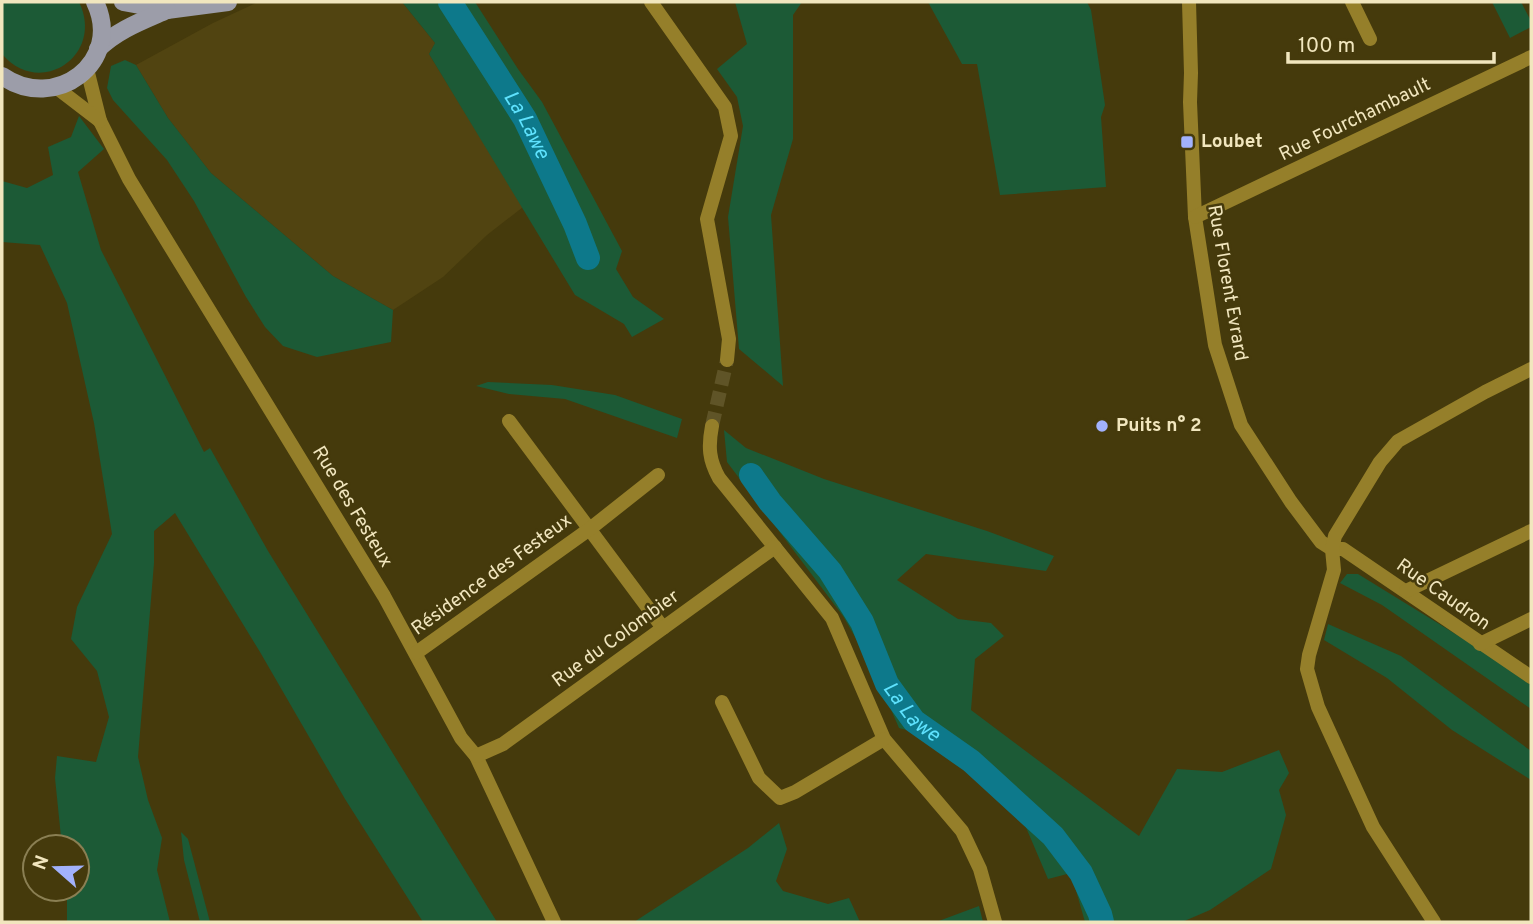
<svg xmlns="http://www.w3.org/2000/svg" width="1533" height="924" viewBox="0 0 1533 924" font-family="Overpass,sans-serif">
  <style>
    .built { fill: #514411 }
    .green { fill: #1c5a36 }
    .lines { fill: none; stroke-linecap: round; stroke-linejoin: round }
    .river { stroke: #0d798b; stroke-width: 24 }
    .minor-tunnel { stroke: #5f5427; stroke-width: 14; stroke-dasharray: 14 7; stroke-linecap: butt }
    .minor { stroke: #957f2a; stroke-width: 14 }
    .major { stroke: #9c9da9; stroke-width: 18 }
    .poi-dot { fill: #a2b2fd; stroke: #453a0c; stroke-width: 2.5 }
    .labels { text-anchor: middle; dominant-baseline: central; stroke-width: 5; stroke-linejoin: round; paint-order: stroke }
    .street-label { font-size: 19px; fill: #f1e6be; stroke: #453a0c }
    .poi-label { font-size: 19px; font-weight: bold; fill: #f1e6be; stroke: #453a0c; text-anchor: start }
    .water-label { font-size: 21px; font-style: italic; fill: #5ee2fe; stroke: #453a0c }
  </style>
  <rect width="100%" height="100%" fill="#453a0c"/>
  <path class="built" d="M258,2H402L435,43L429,54L523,207L487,235L443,277L393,310L333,276L211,173L168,118L136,65L213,23Z"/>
  <g class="green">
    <path d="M2,2H79C105,55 40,99 2,54Z"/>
    <path d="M402,2H475L518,69L542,102L622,251L616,269L633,297L664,319L632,337L624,324L575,295L429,54L435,43Z"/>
    <path d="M735,2H802L793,15V139L771,215L783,386L739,349L728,217L743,126L737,97L717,69L747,44Z"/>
    <path d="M928,2H1087L1091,10L1105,105L1101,117L1106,187L1000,195L977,64H962Z"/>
    <path d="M1492,2H1521L1531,21V27L1510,38Z"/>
    <path d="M125,60L136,65L168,118L211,173L333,276L393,310L391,342L317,357L283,346L265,327L246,297L194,201L167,160L113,100L107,88L111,66Z"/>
    <path d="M79,116L104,149L78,172L101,250L204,452L210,448L268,551L497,922H423L345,799L260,652L175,513L154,531V563L138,757L148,800L162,838L157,870L170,922H67V889H77V847H62L55,778L57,756L96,762L109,717L97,671L71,639L77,607L112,534L94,423L67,303L40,245L2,242V181L27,188L53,175L48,147L71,137Z"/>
    <path d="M488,382L552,385L615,395L682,419L677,438L565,399L509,394L476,386Z"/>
    <path d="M724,430L746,448L824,479L987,531L1054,556L1046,571L926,554L897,580L958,619L991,623L1004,636L975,659L971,710L1139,836L1177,769L1222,772L1279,750L1289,773L1279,790L1286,815L1271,869L1210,910L1182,922H1085L1071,873L1048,879L1022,818L968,746L899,728L873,668L843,616L727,462Z"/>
    <path d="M1347,574H1358L1475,646L1531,685V709L1382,605L1340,583Z"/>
    <path d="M1328,624L1401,656L1531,751V780L1452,730L1387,678L1324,640Z"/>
    <path d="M779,823L787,849L776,881L783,891L828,904L849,898L860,922H634L748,848Z"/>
    <path d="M181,832L188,839L210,922H200L184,860Z"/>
    <path d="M979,906L983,922H936Z"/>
  </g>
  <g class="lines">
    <g class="river">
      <path id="s1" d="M450,2L525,119L575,224L588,258"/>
      <path id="s2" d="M751,475L770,502L830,571L862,622L887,684L914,721L971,761L1053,836L1081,873L1100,914L1102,922"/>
    </g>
    <path class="minor-tunnel" d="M712,426L727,360"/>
    <g class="minor">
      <path d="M651,2L725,107L731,136L707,219L729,339L727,360"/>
      <path d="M1189,2L1191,73L1190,102L1195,217L1215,345L1241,425L1291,502L1321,542L1332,549H1343L1531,677"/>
      <path d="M1352,2L1370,39"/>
      <path d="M87,69L100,121L129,179L384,596L461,738L476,756L554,922"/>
      <path d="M57,88L100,121"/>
      <path d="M1195,217L1531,57"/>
      <path d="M509,421L663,628"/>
      <path d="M712,426C708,447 709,460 719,478L832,618L884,739L962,831L980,869L995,922"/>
      <path d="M1406,591L1531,531"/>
      <path d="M1480,644L1531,619"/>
      <path d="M416,653L591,528L658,475"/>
      <path d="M722,702L759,778L780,798L795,792L884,739"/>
      <path d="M476,756L503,744L775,547"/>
      <path d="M1434,922L1373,827L1318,707L1307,669L1309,655L1334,570L1332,549L1335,536L1380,462L1398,441L1485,392L1531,369"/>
    </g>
    <g class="major">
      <path d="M123,2L167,10L228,2"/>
      <path d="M98,49C117,30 142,21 167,10"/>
      <path d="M2,76C55,113 124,62 95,2"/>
    </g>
  </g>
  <g class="poi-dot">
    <rect x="1180" y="135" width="14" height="14" rx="3.5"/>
    <circle cx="1102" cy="426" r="7"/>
  </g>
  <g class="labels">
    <g class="street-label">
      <text transform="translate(1355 120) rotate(-26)">Rue Fourchambault</text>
      <text transform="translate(1227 283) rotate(80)">Rue Florent Evrard</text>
      <text transform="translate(352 507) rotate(59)">Rue des Festeux</text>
      <text transform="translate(492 575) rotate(-36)">Résidence des Festeux</text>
      <text transform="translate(1443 595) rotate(35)">Rue Caudron</text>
      <text transform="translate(616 639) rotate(-36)">Rue du Colombier</text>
    </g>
    <g class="poi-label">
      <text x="1201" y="142">Loubet</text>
      <text x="1116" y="426">Puits n° 2</text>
    </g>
    <g class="water-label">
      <text stroke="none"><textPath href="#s1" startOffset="145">La Lawe</textPath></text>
      <text stroke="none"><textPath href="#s2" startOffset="289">La Lawe</textPath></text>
    </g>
  </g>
  <rect width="1533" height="924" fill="none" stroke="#f1e6be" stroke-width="7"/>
  <g transform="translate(56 868) rotate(290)"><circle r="33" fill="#453a0c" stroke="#8a7f53" stroke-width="2"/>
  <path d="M0-5L12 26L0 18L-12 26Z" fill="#a2b2fd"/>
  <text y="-10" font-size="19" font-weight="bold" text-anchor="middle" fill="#f1e6be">N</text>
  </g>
  <path d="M1288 52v10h206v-10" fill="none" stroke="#f1e6be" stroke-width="3.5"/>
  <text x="1298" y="52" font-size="21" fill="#f1e6be" stroke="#453a0c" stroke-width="5" paint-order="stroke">100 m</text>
</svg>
